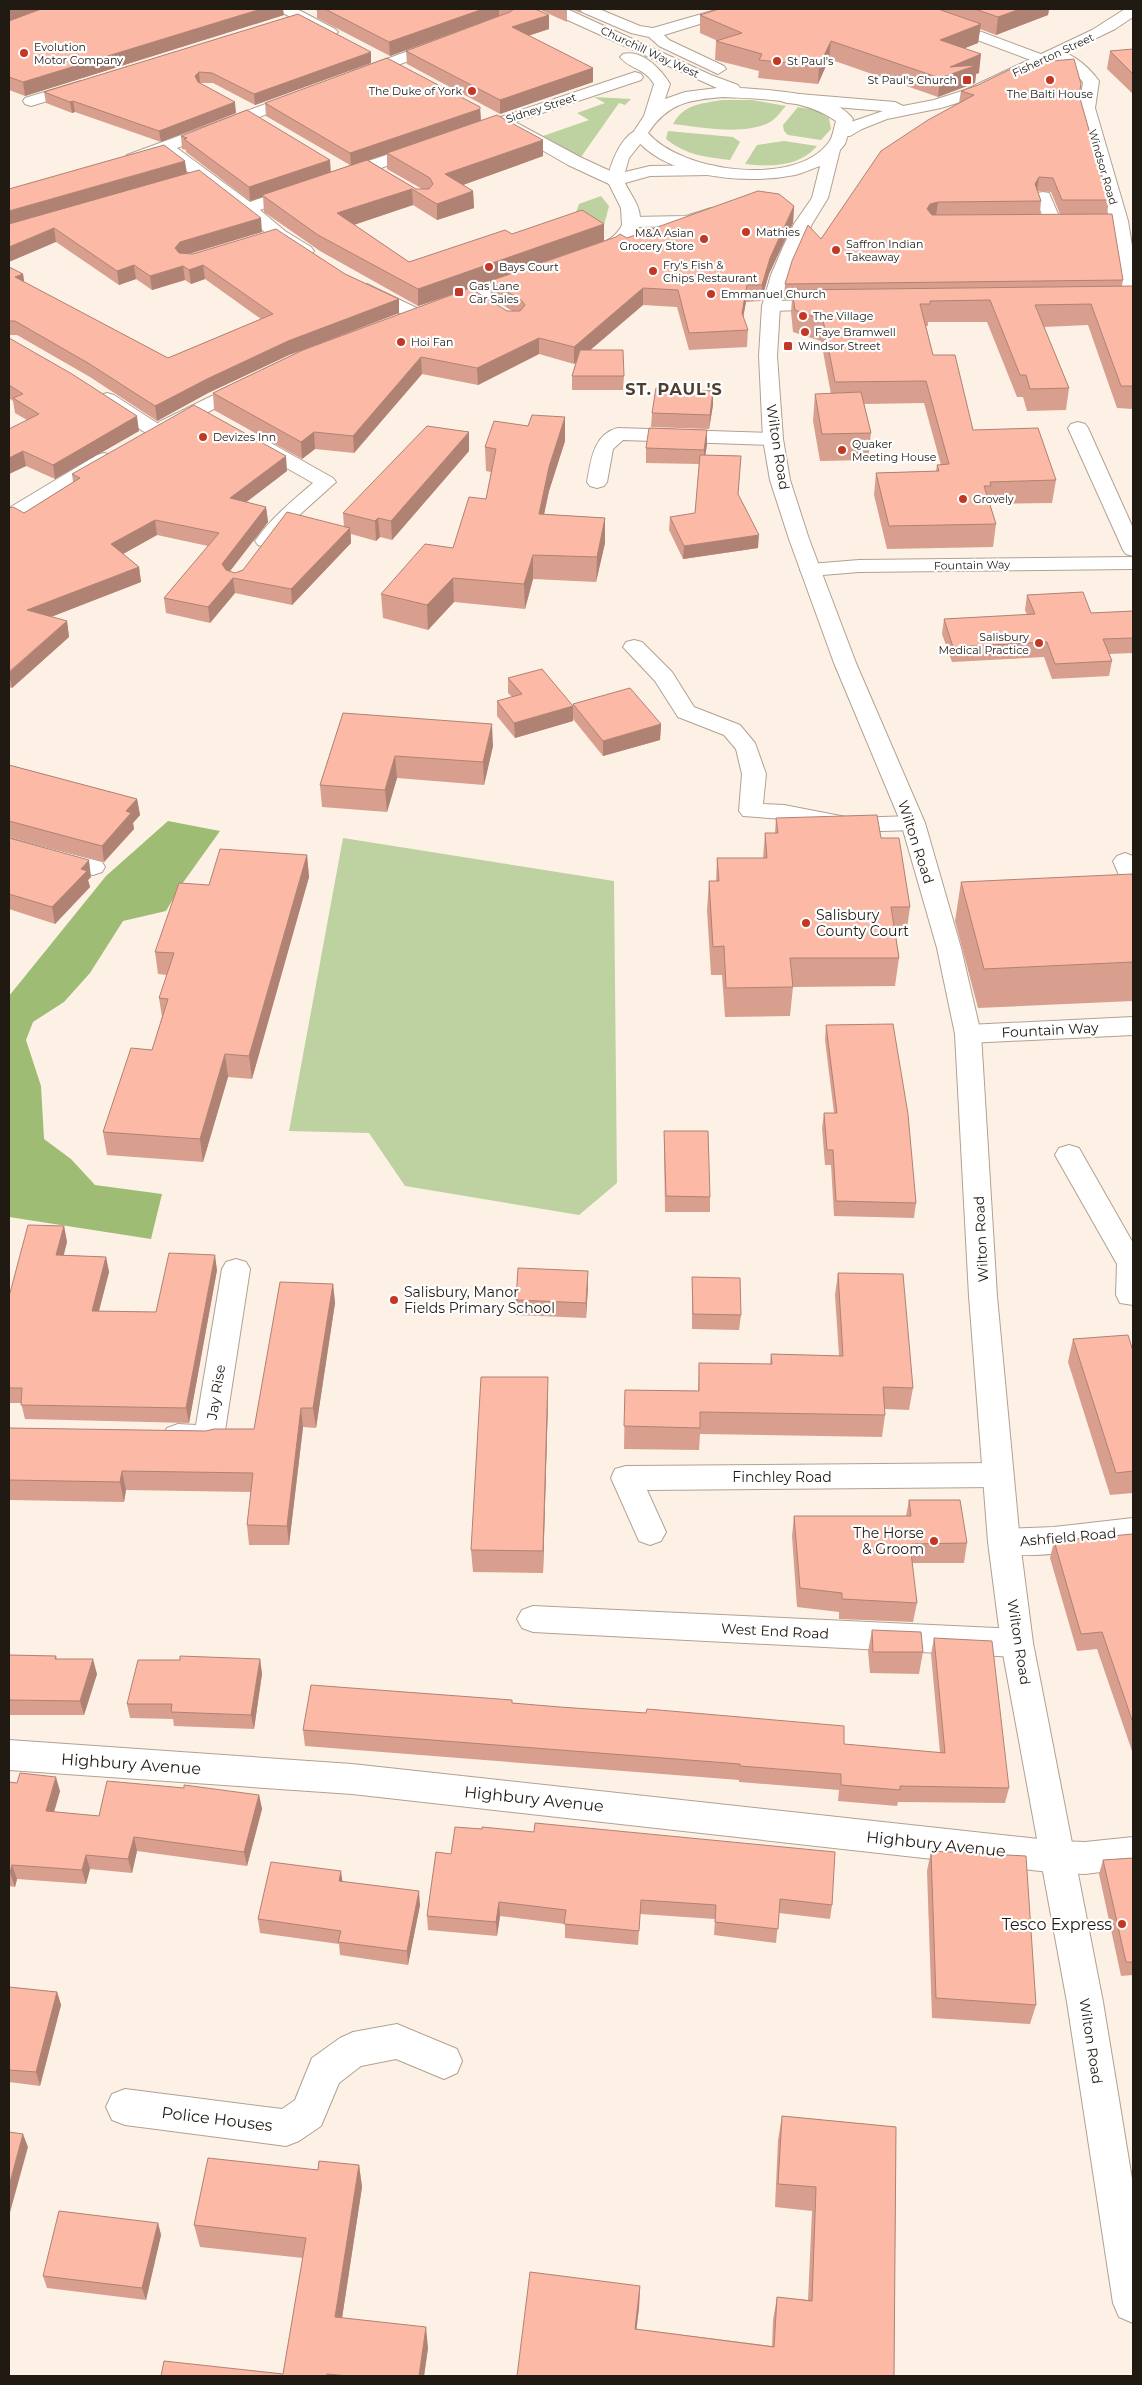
<svg xmlns="http://www.w3.org/2000/svg" width="1142" height="2385" viewBox="0 0 1142 2385" font-family="Montserrat,sans-serif">
  <style>
    .green { fill: #bed2a1 }
    .forest { fill: #9fbc74 }
    .lines { fill: none; stroke-linecap: round; stroke-linejoin: round }
    .minor-casing { stroke: #b2a18f; stroke-width: 2 }
    .tertiary-casing { stroke: #b2a18f; stroke-width: 2 }
    .primary-casing { stroke: #b2a18f; stroke-width: 2 }
    .trunk-casing { stroke: #b2a18f; stroke-width: 2 }
    .minor { fill: #fff; fill-rule: evenodd }
    .tertiary { fill: #fff; fill-rule: evenodd }
    .primary { fill: #fff; fill-rule: evenodd }
    .trunk { fill: #fff; fill-rule: evenodd }
    .wall { fill: #d89f8f; fill-rule: evenodd }
    .shaded-wall { fill: #b08274 }
    .building { fill: #fbb9a6; stroke: #b08274 }
    .poi-dot { fill: #c33725; stroke: #fff; stroke-width: 2 }
    .labels { text-anchor: middle; dominant-baseline: central; stroke-width: 4.5; stroke-linejoin: round; paint-order: stroke }
    .far-poi-label { font-size: 11px; fill: #201a13; stroke: #fff; text-anchor: start }
    .far-street-label { font-size: 11px; fill: #201a13; stroke: #fff }
    .street-label { font-size: 14px; fill: #201a13; stroke: #fff }
    .poi-label { font-size: 14px; fill: #201a13; stroke: #fff; text-anchor: start }
    .far-district-label { font-size: 16px; font-weight: bold; letter-spacing: 1px; fill: #4d3e2f; stroke: #fff }
    .near-street-label { font-size: 16px; fill: #201a13; stroke: #fff }
    .near-poi-label { font-size: 16px; fill: #201a13; stroke: #fff; text-anchor: end }
  </style>
  <rect width="100%" height="100%" fill="#fdf1e6"/>
  <g class="green">
    <path d="M594,97L631,99L625,105L619,103L581,157L543,136L589,120L577,113L605,103Z"/>
    <path d="M722,100H752L786,106C782,110 778,116 773,120C750,137 699,127 673,124C684,104 700,104 722,100Z"/>
    <path d="M798,107L816,110L829,118L831,129L821,140L788,135L784,131L783,125Z"/>
    <path d="M668,131L733,137L740,142L730,160C706,157 685,155 666,139Z"/>
    <path d="M784,141L817,146C799,167 770,167 745,164L757,145Z"/>
    <path d="M601,196L609,206L602,233L574,218L579,204Z"/>
    <path d="M343,838L614,881L617,1183L579,1215L405,1186L369,1133L289,1131Z"/>
  </g>
  <path class="forest" d="M168,821L220,831L182,884L166,911L123,921L90,973L64,1002L33,1022L26,1040L41,1086L44,1139L71,1159L95,1185L162,1194L151,1239L9,1217V996L106,876Z"/>
  <g class="lines">
    <g class="minor-casing">
      <g id="minor">
        <path d="M279,9H297L335,29L338,32L335,35H325L281,12Z"/>
        <path d="M580,9H599L640,26L653,28L719,9H741L739,12L664,35L669,40L724,66L726,69L718,74L659,46L649,37L631,33L582,12Z"/>
        <path d="M900,9H920L1046,56L1048,51C1066,46 1089,67 1099,81L1095,108L1128,221L1133,252V306L1127,305L1124,301L1110,221L1079,108L1083,82L1069,67L1048,57L1046,62H1036L902,12Z"/>
        <path d="M441,39L449,44L446,47L363,78L357,80L349,75L351,72Z"/>
        <path d="M635,72L641,74L643,77L641,80L515,122L580,157L621,176L623,180L621,184H609L568,165L502,127L471,137L465,135L463,132L465,129Z"/>
        <path d="M81,81L87,83L89,86L87,89L31,106L25,104L23,101L25,98Z"/>
        <path d="M301,91L307,93L309,96L307,99L177,148L250,202L292,187H304L306,191L304,195L260,210L285,231L311,247L314,251L311,255H299L273,239L242,213L163,153L139,163H127L125,159L127,155Z"/>
        <path d="M423,143L429,145L431,148L429,151L347,180H335L333,176L335,172Z"/>
        <path d="M1043,192L1049,193L1061,221L1058,225H1046L1035,197L1037,193Z"/>
        <path d="M711,208L717,209L720,213L717,217L688,226L632,227L626,226L623,222L626,218L632,217L686,216Z"/>
        <path d="M367,284L423,311L426,315L423,319H411L361,293L358,289L361,285Z"/>
        <path d="M829,300L835,301L838,305L835,309L771,311L765,310L762,306L765,302L771,301Z"/>
        <path d="M107,393L114,395L163,427L166,431L163,435L156,437L149,435L100,403L97,399L100,395Z"/>
        <path d="M1078,422L1085,424L1088,428L1133,528V556L1126,554L1123,550L1068,428L1071,424Z"/>
        <path d="M618,428L773,433L780,435L783,439L780,443L773,445L623,440L613,449L607,482L604,486L597,488L590,486L587,482C591,461 593,434 618,428Z"/>
        <path d="M255,436L262,438L333,478L336,482L287,526L272,545L265,547L258,545L255,541C271,518 292,501 313,483L248,446L245,442L248,438Z"/>
        <path d="M1133,557V569L859,572L810,576L803,574L800,570L803,566L810,564L859,560Z"/>
        <path d="M634,640L642,642L672,672L694,707L740,725L755,743L766,774L763,804L784,805L851,818L913,816L921,818L925,823L921,828L913,830L851,832L784,819L743,816L739,811L742,774L736,749L724,735L678,717L655,681L623,647L626,642Z"/>
        <path d="M9,838L102,862L105,867L102,872L93,875L9,852Z"/>
        <path d="M1125,853L1133,856V890L1124,887L1113,861L1117,856Z"/>
        <path d="M1133,1017V1035L968,1043L959,1040L955,1034L959,1028L968,1025Z"/>
        <path d="M1069,1145L1079,1148L1133,1243V1305L1120,1303L1116,1295L1117,1264L1055,1155L1059,1148Z"/>
        <path d="M236,1259L246,1262L250,1269L224,1437L220,1445C203,1451 184,1450 167,1444L163,1436L167,1428L178,1424L196,1425L222,1269L226,1262Z"/>
        <path d="M998,1463L1009,1466L1013,1475L1009,1484L998,1487L647,1490L666,1532L661,1541L650,1545L639,1541L611,1478L615,1469L626,1466Z"/>
        <path d="M1133,1518V1544C1098,1548 1024,1562 993,1551L988,1542L993,1533L1004,1529L1054,1527Z"/>
        <path d="M533,1606L1017,1629L1028,1633L1033,1643L1028,1653L1017,1657L533,1632L522,1628L517,1619L522,1610Z"/>
        <path d="M9,1740L352,1764L1058,1841L1085,1842L1133,1837V1868L1085,1874L1058,1873L352,1794L9,1770Z"/>
        <path d="M397,2024L457,2049L462,2061L457,2073L444,2079L396,2059L361,2066L339,2083L321,2126L299,2141L286,2146L125,2125L112,2120L106,2107L112,2094L125,2089L282,2109L295,2100L312,2058L340,2038L353,2032Z"/>
      </g>
    </g>
    <g class="tertiary-casing">
      <path id="tertiary" d="M1125,9H1133V17L1115,29L976,97L941,108L887,119L862,129L850,136H838L836,133L851,122L883,111L787,103L781,101L779,98L781,95L787,93L895,102L903,106L934,100L965,90L1092,30Z"/>
    </g>
    <g class="primary-casing">
      <g id="primary">
        <path d="M640,129L646,131L648,134L629,158L625,172L650,166L710,165L716,166L718,170L716,174L710,175L650,176L625,183C630,194 640,205 640,218C641,240 607,264 587,259L584,255C593,243 613,244 622,225L621,208L607,180C611,163 621,134 640,129Z"/>
        <path d="M526,273L532,274L535,278L532,282L450,310H438L435,306L438,302Z"/>
        <path d="M246,379L253,381L255,385L253,389L173,430L166,432L159,430L156,426L159,422Z"/>
        <path d="M104,453L111,455L114,459L111,463L16,520L9,522V508L97,455Z"/>
      </g>
    </g>
    <g class="trunk-casing">
      <path id="trunk" d="M548,9H567L711,75L738,85L740,88C769,90 835,93 853,119L845,144L840,150L828,198L812,224L801,247L789,275L780,306L777,356L783,439L790,480L809,539L856,663L925,823L961,948L981,1034L997,1296L1020,1542L1033,1643L1103,2002L1133,2185V2323L1119,2317L1113,2303L1067,2002L1001,1643L988,1542L969,1296L955,1034L937,948L901,823L834,663L789,539L770,480L763,439L759,356L762,306L771,275L783,247L794,224L812,198L820,166C811,169 803,173 795,175C746,185 662,178 632,134L644,116L654,84C645,68 629,69 620,57L623,54C642,49 661,69 670,84L665,99L685,92L717,88L550,12ZM723,97C762,99 803,98 836,121C834,127 833,137 829,142C796,188 681,172 648,133C668,103 688,100 723,97Z"/>
    </g>
    <use href="#minor" class="minor"/>
    <use href="#tertiary" class="tertiary"/>
    <use href="#primary" class="primary"/>
    <use href="#trunk" class="trunk"/>
  </g>
  <g class="wall">
    <path d="M9,9L284,15L25,96L9,90Z"/>
    <path d="M308,9H535L549,29L528,36L593,68V82L500,114L407,64L406,51L500,16L390,56L317,18V11L315,9Z"/>
    <path d="M538,9H567V22Z"/>
    <path d="M571,9H581V13Z"/>
    <path d="M719,9H1049L1048,15L996,35L980,29L978,43L964,48L979,73L976,74L975,83L938,97L829,59L818,84L758,78L759,71L715,60L716,41H718L700,33V15Z"/>
    <path d="M298,14L371,63L255,105L213,83H200L236,113L161,142L75,112L72,113L46,103L44,92Z"/>
    <path d="M1133,49V94L1107,69L1110,51Z"/>
    <path d="M961,91L1079,95L1109,200L1107,214L1123,280L1122,286H1133V409L1117,408L1088,325L1044,327L1069,388L1066,410L1027,411L1023,397H1017L987,322H928V326H926L933,355L973,430L1056,480L1052,503L990,504L996,524L993,547L887,549L874,495L876,473L936,471L937,465H941L924,403L864,404L871,433L868,460L820,461L813,421L815,394H831L821,341L793,332L791,312L792,299H784L785,284L821,239L959,103ZM1038,191L1051,192L1060,214H1040L1041,201Z"/>
    <path d="M265,103L480,107L481,120L543,140V156L463,185L473,191L474,208L437,220L413,205L354,225L409,262L512,234L604,241L518,271L627,238L794,206L793,223L769,274L761,301L746,302L743,317L748,330L747,347L689,350L677,307L643,305L590,350L624,376L623,390H572V376L576,362L574,364L539,354L478,385L422,374L354,453L315,449L302,459L214,410L213,393L302,350L289,355L208,393L157,421L90,377L17,335H9V267L23,274L24,282L168,358L261,319L205,279L191,284L185,280L152,290L136,279L119,285L56,242L9,189L187,174L262,232L190,254L345,274L399,299V313L317,345L449,296L418,306L320,251L264,212L263,197L250,201L186,152V150L182,149L181,136L330,172L350,165L266,116ZM387,154V169L422,189H416L368,160ZM490,281L491,297L512,311H507L470,288Z"/>
    <path d="M9,338L139,431L55,479L26,466L9,474V429L27,420L15,413L13,401L9,398Z"/>
    <path d="M713,391V405L709,429L651,427L652,413Z"/>
    <path d="M565,417V441L549,491L544,514L605,518V543L596,582L533,579L525,609L454,602L428,630L383,618L381,594L453,548L486,499L491,472L486,471L485,447L528,426Z"/>
    <path d="M707,430V445L705,455L741,456L738,495L758,548L683,559L669,530L670,517L695,513L699,464L646,463V448Z"/>
    <path d="M469,451L392,540L380,537L376,541L351,534V543L292,605L235,593L210,623L166,613L164,598L208,546L157,535L123,554L139,567L141,582L51,617L67,621L69,637L12,688L9,687V508L24,513L73,482L72,474L287,471L246,502L266,507L268,522L229,571L235,573L243,570L344,527L343,513Z"/>
    <path d="M1027,595L1091,613L1133,611V653L1109,654L1112,661L1109,676L1052,679L1044,657L952,662L942,634L944,619L1027,615L1025,610Z"/>
    <path d="M508,678L573,721L515,738L497,716V701L512,697L508,693Z"/>
    <path d="M573,704L661,724L660,740L603,756L573,719Z"/>
    <path d="M343,713L493,746L484,785L397,778L387,812L322,807L320,785Z"/>
    <path d="M9,765L137,799L140,815L133,823L134,829L104,862L9,837Z"/>
    <path d="M776,818L881,838L910,907L906,936H896L899,958L895,986L793,987L790,1016L725,1017L722,975H711L707,910L709,881H716L717,858H763L765,833H775Z"/>
    <path d="M9,838L91,877L88,880L90,887L55,924L9,909Z"/>
    <path d="M307,855L309,877L252,1079L228,1077L203,1162L107,1155L103,1132L152,1050L162,1017L159,998L167,975L158,974L155,952L209,885Z"/>
    <path d="M1133,878V1001L978,1008L955,921L961,882Z"/>
    <path d="M826,1025L916,1203L914,1218L834,1216L831,1165H825L822,1128L824,1113H834L825,1040Z"/>
    <path d="M664,1131L710,1197V1212H665L664,1146Z"/>
    <path d="M64,1226L67,1242L63,1255L106,1257L109,1272L99,1311L156,1312L217,1270L189,1423L25,1419L21,1403H9V1293H10Z"/>
    <path d="M838,1273L913,1388L909,1410L885,1409V1415L882,1437L700,1434L699,1450L624,1449L625,1390L698,1391L699,1363L770,1364L771,1354L839,1356L835,1295Z"/>
    <path d="M692,1277L741,1315L739,1330L692,1329Z"/>
    <path d="M333,1284L335,1303L316,1428L303,1427L289,1545H249L247,1525L251,1492L126,1490L124,1502L9,1500V1428L206,1431L254,1429Z"/>
    <path d="M588,1286L586,1318L516,1315V1300Z"/>
    <path d="M1073,1339L1133,1351V1493L1110,1495L1068,1362Z"/>
    <path d="M548,1400L543,1573L473,1572L471,1550Z"/>
    <path d="M909,1500L967,1543L964,1563H912L917,1603L913,1622L839,1619V1612L797,1607L792,1536L794,1516H906Z"/>
    <path d="M1133,1534V1754L1097,1649L1077,1651L1050,1558L1054,1541Z"/>
    <path d="M872,1630L923,1652L919,1674L870,1673L868,1651Z"/>
    <path d="M934,1638L1009,1788L1005,1803L898,1802L897,1806L838,1801L839,1790L739,1782V1780L305,1746L303,1730L512,1700V1703L844,1744L940,1753L931,1654Z"/>
    <path d="M9,1655L56,1656L57,1659L97,1674L84,1715H9Z"/>
    <path d="M260,1659L262,1674L254,1729L174,1726L173,1719L130,1718L127,1704L180,1660Z"/>
    <path d="M9,1782L60,1791L54,1812L99,1816L259,1795L262,1809L247,1866L137,1851L132,1873L90,1869L86,1884L17,1879L15,1887L9,1886Z"/>
    <path d="M931,1851L1036,2005L1030,2024L932,2018L927,1871Z"/>
    <path d="M436,1852L832,1905L830,1919L779,1913L776,1943L714,1935L715,1919L640,1914L638,1945L565,1938V1924L500,1916L497,1936L428,1930L427,1916Z"/>
    <path d="M1133,1858V1975L1121,1976L1099,1874L1103,1860Z"/>
    <path d="M343,1882L420,1905L408,1965L340,1955L339,1944L260,1933L258,1919Z"/>
    <path d="M9,1987L57,1992L61,2005L40,2086L9,2082Z"/>
    <path d="M782,2116L896,2127L894,2376H517L640,2286L639,2308L636,2329L772,2346L773,2320L777,2297L808,2300L812,2211L775,2207L778,2140Z"/>
    <path d="M359,2165L362,2187L342,2318L428,2348L424,2376H161L283,2374L303,2258L200,2247L194,2225L318,2170Z"/>
    <path d="M158,2223L161,2235L146,2300L47,2288L43,2276Z"/>
  </g>
  <g class="shaded-wall">
    <path d="M9,9H42L9,22Z"/>
    <path d="M261,9H283L284,15L25,96L23,82Z"/>
    <path d="M483,9H499V16L390,56L389,42Z"/>
    <path d="M1020,9H1049L1048,15L996,35L998,17Z"/>
    <path d="M549,15V29L512,41V27Z"/>
    <path d="M981,24L978,43L938,59L940,40Z"/>
    <path d="M831,41L829,59L818,84L819,66Z"/>
    <path d="M371,52V63L255,105L254,94Z"/>
    <path d="M981,54L979,73L976,74L975,83L938,97L940,78L950,67Z"/>
    <path d="M593,68V82L500,114V100Z"/>
    <path d="M199,72L200,83L196,87L195,76Z"/>
    <path d="M73,101L75,112L72,113L70,102Z"/>
    <path d="M235,102L236,113L161,142L159,131Z"/>
    <path d="M480,109L481,122L387,153V154L351,166L350,153Z"/>
    <path d="M543,140V156L446,191L445,174Z"/>
    <path d="M330,160L331,174L262,195L263,197L250,201L249,187Z"/>
    <path d="M185,161L187,174L9,225V211Z"/>
    <path d="M1039,177L1037,191L1035,184Z"/>
    <path d="M412,189L413,205L338,230L337,213Z"/>
    <path d="M473,191L474,208L437,220V204Z"/>
    <path d="M938,202L936,216L925,223L927,209L930,204Z"/>
    <path d="M794,206L793,223L769,274L761,301L762,285L770,258Z"/>
    <path d="M261,218L262,232L181,256L175,248L180,242Z"/>
    <path d="M604,224V241L418,306V289Z"/>
    <path d="M54,228L56,242L9,262V247Z"/>
    <path d="M134,265L136,279L119,285L117,271Z"/>
    <path d="M203,265L205,279L191,284L189,270Z"/>
    <path d="M183,266L185,280L152,290L150,276Z"/>
    <path d="M23,274L25,288L15,277Z"/>
    <path d="M747,285L746,302L741,329L742,313Z"/>
    <path d="M643,288V305L574,364V347Z"/>
    <path d="M399,299V313L289,355L208,393L157,421L155,406L207,379L288,341Z"/>
    <path d="M539,338V354L478,385L477,368Z"/>
    <path d="M421,357L422,374L354,453L353,436Z"/>
    <path d="M713,391V405L709,429L710,415Z"/>
    <path d="M137,416L139,431L55,479L53,465Z"/>
    <path d="M565,417V441L549,491L539,538V514L549,467Z"/>
    <path d="M707,430V445L704,464V450Z"/>
    <path d="M314,432L315,449L302,459L301,442Z"/>
    <path d="M469,432V451L392,540L391,521Z"/>
    <path d="M23,451L26,466L9,474V458Z"/>
    <path d="M286,456L287,471L232,513L230,498Z"/>
    <path d="M266,507L268,522L224,579L222,564Z"/>
    <path d="M378,518L380,537L376,541L375,521Z"/>
    <path d="M605,518V543L596,582L597,557Z"/>
    <path d="M155,520L157,535L114,559L111,544Z"/>
    <path d="M350,528L351,543L292,605L291,589Z"/>
    <path d="M759,535L758,548L683,559L684,546Z"/>
    <path d="M533,555V579L525,609L524,584Z"/>
    <path d="M139,567L141,582L30,625L27,610Z"/>
    <path d="M233,578L235,593L210,623L208,607Z"/>
    <path d="M453,578L454,602L428,630L427,605Z"/>
    <path d="M67,621L69,637L12,688L9,673Z"/>
    <path d="M573,706V721L515,738L514,723Z"/>
    <path d="M492,724L493,746L484,785L483,762Z"/>
    <path d="M661,724L660,740L603,756V741Z"/>
    <path d="M395,756L397,778L387,812L385,790Z"/>
    <path d="M137,799L140,815L133,823L134,829L104,862L102,846L126,811Z"/>
    <path d="M307,855L309,877L252,1079L249,1056Z"/>
    <path d="M89,860L91,877L88,880L90,887L55,924L52,907L81,869Z"/>
    <path d="M225,1054L228,1077L203,1162L200,1139Z"/>
    <path d="M64,1226L67,1242L60,1270L56,1255Z"/>
    <path d="M215,1255L217,1270L189,1423L186,1408Z"/>
    <path d="M106,1257L109,1272L95,1326L92,1311Z"/>
    <path d="M588,1271V1286L586,1318V1303Z"/>
    <path d="M333,1284L335,1303L316,1428L313,1408Z"/>
    <path d="M548,1377V1400L543,1573V1551Z"/>
    <path d="M301,1408L303,1427L289,1545L287,1526Z"/>
    <path d="M122,1471L126,1490L124,1502L120,1482Z"/>
    <path d="M93,1659L97,1674L84,1715L80,1701Z"/>
    <path d="M260,1659L262,1674L254,1729L251,1715Z"/>
    <path d="M56,1777L60,1791L50,1826L46,1811Z"/>
    <path d="M259,1795L262,1809L247,1866L244,1852Z"/>
    <path d="M134,1837L137,1851L132,1873L128,1859Z"/>
    <path d="M86,1855L90,1869L86,1884L82,1870Z"/>
    <path d="M12,1865L17,1879L15,1887L10,1873Z"/>
    <path d="M341,1871L343,1885L339,1881Z"/>
    <path d="M419,1891L420,1905L408,1965L407,1951Z"/>
    <path d="M499,1902L500,1916L497,1936L496,1922Z"/>
    <path d="M57,1992L61,2005L40,2086L36,2072Z"/>
    <path d="M23,2134L28,2147L9,2216V2186Z"/>
    <path d="M359,2165L362,2187L339,2338L335,2317Z"/>
    <path d="M158,2223L161,2235L146,2300L142,2288Z"/>
    <path d="M640,2286L639,2308L634,2351L635,2329Z"/>
    <path d="M426,2327L428,2348L424,2376H419Z"/>
  </g>
  <g class="building">
    <path d="M41,9H261L23,82L9,77V21Z"/>
    <path d="M325,9H483L389,42Z"/>
    <path d="M514,9H535L549,15L512,27L593,68L500,100L406,51L510,12Z"/>
    <path d="M719,9H938L981,24L940,40L981,54L950,67L977,65L940,78L831,41L819,66L759,60L762,54L716,41L742,33L700,15Z"/>
    <path d="M975,9H1020L998,17Z"/>
    <path d="M298,14L371,52L254,94L212,73L199,72L195,76L198,82L235,102L159,131L73,101L70,102L44,92Z"/>
    <path d="M1133,49V74L1110,51Z"/>
    <path d="M387,58L480,107V109L350,153L265,103Z"/>
    <path d="M1074,59L1081,84L1079,95L1109,200H1062L1053,178L1039,177L1035,184L1041,201L938,202L930,204L927,209L932,215L1112,214L1123,280L785,284L792,261L808,225L821,239L881,151L928,120L974,95L961,91L978,85L1011,69L1021,73L1042,62Z"/>
    <path d="M247,110L330,160L249,187L184,139L187,138L181,136Z"/>
    <path d="M497,115L543,140L445,174L473,191L437,204L412,189L337,213L409,262L505,230L512,234L582,210L604,224L418,289L318,235L262,195L367,160L416,189H429L433,184L430,178L387,153Z"/>
    <path d="M164,145L185,161L9,211V189Z"/>
    <path d="M199,170L261,218L180,242L175,248L179,253L193,254L276,229L345,274L399,299L288,341L207,379L155,406L88,363L15,321H9V267L23,274L15,277L168,358L273,314L203,265L189,270L183,266L150,276L134,265L117,271L54,228L9,247V224Z"/>
    <path d="M758,191L779,194L794,206L770,258L762,285H747L742,313L748,330L689,333L678,290L643,288L574,347L539,338L477,368L421,357L353,436L314,432L301,442L213,393L303,350L470,288L507,311H520L525,305L521,300L490,281L616,237L620,234L627,238Z"/>
    <path d="M1133,286V386H1121L1091,304L1035,305L1069,388L1030,389L1026,375H1020L990,300L930,301V304H920L933,355H955L973,430L1038,428L1056,480L990,482L991,486H984L996,524L889,526L876,473L939,471L937,465L949,464L926,381L835,382L823,320L795,310L792,290Z"/>
    <path d="M9,338L72,374L137,416L53,465L23,451L9,458V429L39,414L13,398L23,394L9,385Z"/>
    <path d="M580,350H623L624,376H572Z"/>
    <path d="M656,388L713,391L710,415L652,413Z"/>
    <path d="M861,392L871,433L822,434L815,394Z"/>
    <path d="M194,405L286,456L230,498L266,507L222,564L226,570L235,573L243,570L287,512L350,528L291,589L233,578L208,607L164,598L219,533L155,520L111,544L139,567L27,610L67,621L9,672V508L13,507L24,513L80,478L72,474Z"/>
    <path d="M532,415L565,417L549,467L539,514L605,518L597,557L533,555L524,584L453,578L427,605L381,594L425,544L453,548L469,497L486,499L496,449L485,447L494,421L528,426Z"/>
    <path d="M427,426L469,432L391,521L378,518L375,521L343,513Z"/>
    <path d="M649,428L707,430L704,450L646,448Z"/>
    <path d="M700,455L741,456L738,494L759,535L684,546L670,517L695,513Z"/>
    <path d="M1083,592L1091,613L1133,611V638L1103,639L1112,661L1055,664L1047,642L953,647L944,619L1035,614L1027,595Z"/>
    <path d="M542,669L573,706L514,723L497,701L522,694L508,678Z"/>
    <path d="M630,688L661,724L603,741L573,704Z"/>
    <path d="M343,713L492,724L483,762L395,756L385,790L320,785Z"/>
    <path d="M9,765L137,799L126,811L131,813L102,846L9,821Z"/>
    <path d="M877,815L881,838H899L910,907H891L899,958H790L793,987L726,988L724,946L713,947L709,881H719L717,858H767L765,833H778L776,818Z"/>
    <path d="M9,838L89,860L81,869L87,871L52,907L9,894Z"/>
    <path d="M220,849L307,855L249,1056L225,1054L200,1139L103,1132L131,1048L152,1050L168,999L159,998L174,953L155,952L179,883L209,885Z"/>
    <path d="M1132,874L1133,878V962L984,969L961,882Z"/>
    <path d="M893,1024L908,1114L916,1203L836,1201L833,1150H827L824,1113H837L826,1025Z"/>
    <path d="M664,1131H708L710,1197L666,1196Z"/>
    <path d="M28,1225L64,1226L56,1255L106,1257L92,1311L156,1312L169,1253L215,1255L186,1408L21,1405L22,1388H9V1293H10Z"/>
    <path d="M518,1268L588,1271L586,1303L516,1300Z"/>
    <path d="M838,1273L903,1274L913,1388L883,1387L885,1415L700,1412V1428L624,1426L625,1390L699,1391V1363L772,1364L771,1354L843,1356Z"/>
    <path d="M692,1277L740,1278L741,1315L693,1314Z"/>
    <path d="M280,1282L333,1284L313,1408H301L287,1526L247,1525L253,1473L122,1471L120,1482L9,1480V1428L206,1431L214,1429H254Z"/>
    <path d="M1128,1335L1133,1351V1471L1116,1473L1073,1339Z"/>
    <path d="M481,1377H548L543,1551L471,1550Z"/>
    <path d="M909,1500H960L967,1543L910,1544L917,1603L842,1599V1593L800,1588L794,1516H911Z"/>
    <path d="M1133,1534V1723L1102,1632L1081,1634L1054,1541Z"/>
    <path d="M872,1630L921,1632L923,1652H873Z"/>
    <path d="M934,1638L992,1641L1009,1788L900,1786V1790L841,1785V1774L740,1766V1764L303,1730L311,1685L512,1700V1703L560,1707L646,1713L647,1709L844,1726V1744L945,1753Z"/>
    <path d="M9,1655L56,1656L55,1659H93L80,1701L9,1700Z"/>
    <path d="M180,1656L260,1659L251,1715L171,1712L172,1704H127L138,1660H180Z"/>
    <path d="M20,1773L56,1777L46,1811L99,1816L107,1781L184,1788V1785L259,1795L244,1852L134,1837L128,1859L86,1855L82,1870L12,1865L10,1873H9V1782L17,1783Z"/>
    <path d="M535,1823L835,1852L832,1905L780,1899L778,1929L715,1922L716,1905L641,1900L639,1931L564,1924L566,1910L499,1902L496,1922L427,1916L436,1852L451,1854L455,1827L482,1829V1827L534,1832Z"/>
    <path d="M931,1851L1026,1856L1036,2005L936,1998Z"/>
    <path d="M1133,1858V1962H1126L1103,1860Z"/>
    <path d="M271,1862L341,1871L339,1881L419,1891L407,1951L338,1942L341,1931L258,1919Z"/>
    <path d="M9,1987L57,1992L36,2072L9,2070Z"/>
    <path d="M782,2116L896,2127L894,2376H517L530,2272L640,2286L635,2329L774,2347L777,2297L812,2301L816,2187L778,2184Z"/>
    <path d="M9,2132L23,2134L9,2186Z"/>
    <path d="M208,2158L318,2170L319,2161L359,2165L335,2317L426,2327L419,2376H349L327,2374L326,2376H161L164,2361L283,2374L306,2238L194,2225Z"/>
    <path d="M59,2211L158,2223L142,2288L43,2276Z"/>
  </g>
  <g class="poi-dot">
    <circle cx="24" cy="53" r="5"/>
    <circle cx="777" cy="61" r="5"/>
    <rect x="962" y="75" width="10" height="10" rx="2.5"/>
    <circle cx="1050" cy="80" r="5"/>
    <circle cx="472" cy="91" r="5"/>
    <circle cx="746" cy="232" r="5"/>
    <circle cx="704" cy="239" r="5"/>
    <circle cx="836" cy="250" r="5"/>
    <circle cx="489" cy="267" r="5"/>
    <circle cx="653" cy="271" r="5"/>
    <rect x="454" y="287" width="10" height="10" rx="2.5"/>
    <circle cx="711" cy="294" r="5"/>
    <circle cx="803" cy="316" r="5"/>
    <circle cx="805" cy="332" r="5"/>
    <circle cx="401" cy="342" r="5"/>
    <rect x="783" y="341" width="10" height="10" rx="2.5"/>
    <circle cx="203" cy="437" r="5"/>
    <circle cx="842" cy="450" r="5"/>
    <circle cx="963" cy="499" r="5"/>
    <circle cx="1039" cy="643" r="5"/>
    <circle cx="806" cy="923" r="5"/>
    <circle cx="394" cy="1300" r="5"/>
    <circle cx="934" cy="1541" r="5"/>
    <circle cx="1122" cy="1924" r="5"/>
  </g>
  <g class="labels">
    <g class="far-poi-label">
      <text x="34" y="47">Evolution<tspan x="34" dy="13">Motor Company</tspan></text>
      <text x="787" y="61">St Paul's</text>
      <text x="957" y="80" text-anchor="end">St Paul's Church</text>
      <text x="462" y="91" text-anchor="end">The Duke of York</text>
      <text x="1050" y="94" text-anchor="middle">The Balti House</text>
      <text x="756" y="232">Mathies</text>
      <text x="694" y="233" text-anchor="end">M&amp;A Asian<tspan x="694" dy="13">Grocery Store</tspan></text>
      <text x="846" y="244">Saffron Indian<tspan x="846" dy="13">Takeaway</tspan></text>
      <text x="663" y="265">Fry's Fish &amp;<tspan x="663" dy="13">Chips Restaurant</tspan></text>
      <text x="499" y="267">Bays Court</text>
      <text x="469" y="286">Gas Lane<tspan x="469" dy="13">Car Sales</tspan></text>
      <text x="721" y="294">Emmanuel Church</text>
      <text x="813" y="316">The Village</text>
      <text x="815" y="332">Faye Bramwell</text>
      <text x="411" y="342">Hoi Fan</text>
      <text x="798" y="346">Windsor Street</text>
      <text x="213" y="437">Devizes Inn</text>
      <text x="852" y="444">Quaker<tspan x="852" dy="13">Meeting House</tspan></text>
      <text x="973" y="499">Grovely</text>
      <text x="1029" y="637" text-anchor="end">Salisbury<tspan x="1029" dy="13">Medical Practice</tspan></text>
    </g>
    <g class="far-street-label">
      <text transform="translate(650 52) rotate(25)">Churchill Way West</text>
      <text transform="translate(1053 55) rotate(-25)">Fisherton Street</text>
      <text transform="translate(541 108) rotate(-18)">Sidney Street</text>
      <text transform="translate(1103 167) rotate(74)">Windsor Road</text>
      <text transform="translate(972 565) rotate(-1)">Fountain Way</text>
    </g>
    <g class="street-label">
      <text transform="translate(778 447) rotate(81)">Wilton Road</text>
      <text transform="translate(916 842) rotate(72)">Wilton Road</text>
      <text transform="translate(1050 1030) rotate(-3)">Fountain Way</text>
      <text transform="translate(981 1239) rotate(-93)">Wilton Road</text>
      <text transform="translate(216 1392) rotate(-81)">Jay Rise</text>
      <text x="782" y="1477">Finchley Road</text>
      <text transform="translate(1068 1537) rotate(-5)">Ashfield Road</text>
      <text transform="translate(775 1631) rotate(3)">West End Road</text>
      <text transform="translate(1019 1642) rotate(81)">Wilton Road</text>
      <text transform="translate(1091 2041) rotate(81)">Wilton Road</text>
    </g>
    <g class="poi-label">
      <text x="816" y="915">Salisbury<tspan x="816" dy="16">County Court</tspan></text>
      <text x="404" y="1292">Salisbury, Manor<tspan x="404" dy="16">Fields Primary School</tspan></text>
      <text x="924" y="1533" text-anchor="end">The Horse<tspan x="924" dy="16">&amp; Groom</tspan></text>
    </g>
    <g class="far-district-label">
      <text x="674" y="389">ST. PAUL'S</text>
    </g>
    <g class="near-street-label">
      <text transform="translate(131 1764) rotate(4)">Highbury Avenue</text>
      <text transform="translate(534 1799) rotate(6)">Highbury Avenue</text>
      <text transform="translate(936 1844) rotate(6)">Highbury Avenue</text>
      <text transform="translate(217 2119) rotate(7)">Police Houses</text>
    </g>
    <g class="near-poi-label">
      <text x="1112" y="1924">Tesco Express</text>
    </g>
  </g>
  <rect width="1142" height="2385" fill="none" stroke="#201a13" stroke-width="20"/>
</svg>
